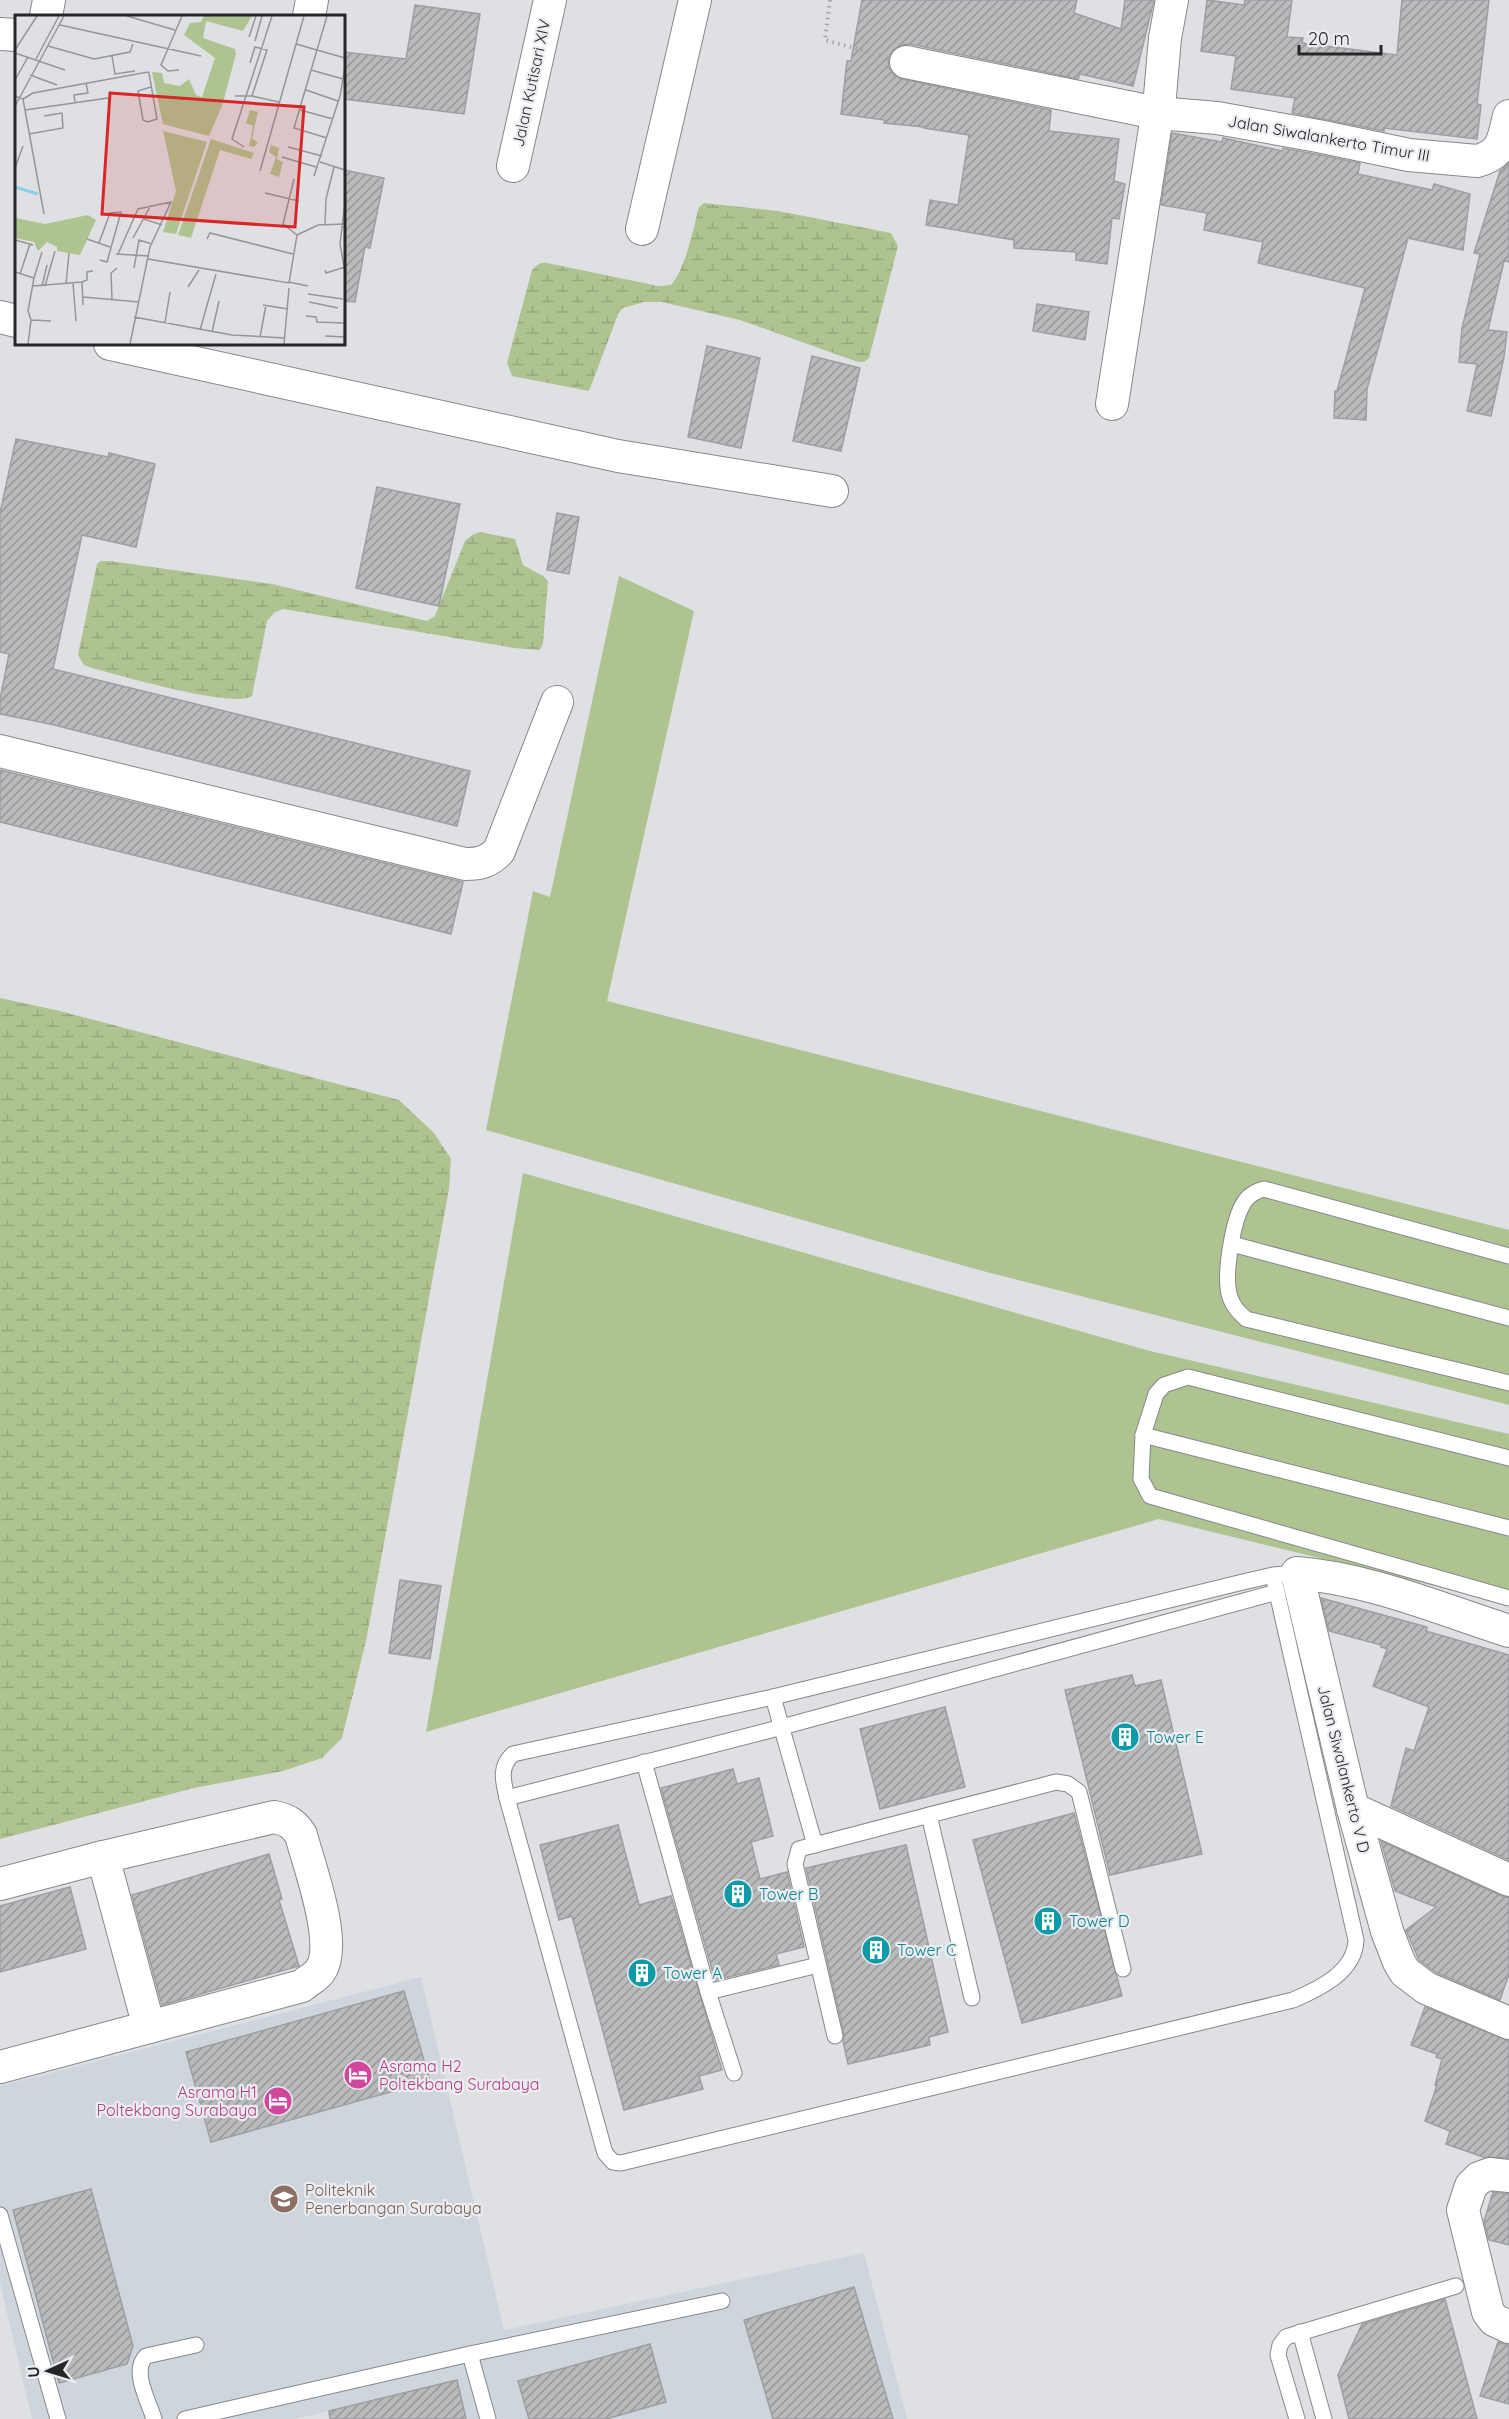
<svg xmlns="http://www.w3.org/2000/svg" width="1509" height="2419" viewBox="0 0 1509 2419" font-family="Quicksand,sans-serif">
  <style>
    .built { fill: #ced5dd; fill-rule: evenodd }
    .grass { fill: #afc391 }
    .wetland { fill: url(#wetland-marsh) }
    .building { fill: url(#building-hatch); stroke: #9d9fa1; stroke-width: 1.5 }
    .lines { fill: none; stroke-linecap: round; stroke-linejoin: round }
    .service-casing { stroke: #86888a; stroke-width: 17 }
    .minor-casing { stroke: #86888a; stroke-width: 34 }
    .path { stroke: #a2a4a6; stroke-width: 4; stroke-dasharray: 1.5 4.5; stroke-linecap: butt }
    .service { stroke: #fff; stroke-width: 15 }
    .minor { stroke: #fff; stroke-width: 32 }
    .labels { text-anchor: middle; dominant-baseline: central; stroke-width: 4.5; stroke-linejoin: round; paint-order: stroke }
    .street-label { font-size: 16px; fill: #252627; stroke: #ebedf0 }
    .culture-label { font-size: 16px; fill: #0d838f; stroke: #ebedf0; text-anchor: start }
    .hotel-label { font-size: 16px; fill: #b23c85; stroke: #ebedf0; text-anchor: start }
    .education-label { font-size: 16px; fill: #785e54; stroke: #ebedf0; text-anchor: start }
    .inset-river { fill: none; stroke: #8cd0e3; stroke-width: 3 }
    .inset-road { fill: none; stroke: #949698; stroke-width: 1.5 }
    .view { fill: #d62828; fill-opacity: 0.15; stroke: #d62828; stroke-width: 3 }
    .inset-edge { fill: none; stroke: #252627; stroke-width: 3 }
  </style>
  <defs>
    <pattern id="wetland-marsh" width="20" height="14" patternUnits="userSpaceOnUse" patternTransform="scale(1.5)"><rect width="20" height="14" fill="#afc391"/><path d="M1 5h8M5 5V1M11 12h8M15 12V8" fill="none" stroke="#96a77d"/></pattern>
    <pattern id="building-hatch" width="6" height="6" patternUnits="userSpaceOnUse" patternTransform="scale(1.5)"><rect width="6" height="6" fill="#b8babc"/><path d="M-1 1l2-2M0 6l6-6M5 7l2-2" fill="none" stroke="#959799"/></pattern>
  </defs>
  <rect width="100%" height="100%" fill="#dee0e3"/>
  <path class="built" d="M421,1977L504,2330L864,2253L907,2419H893L854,2287L744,2320L773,2419H606L665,2402L650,2345L529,2419H466L456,2380L296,2419H32L0,2283V2086ZM404,1991L430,2081L211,2142L187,2052ZM91,2189L133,2346L127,2364L60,2383L13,2210Z"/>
  <g class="grass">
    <path d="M619,576L694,611L607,1001L1509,1230V1405L979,1270L486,1130L533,891L550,897Z"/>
    <path d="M523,1173L1150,1351L1509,1434V1604L1159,1519L426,1732Z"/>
  </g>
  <g class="wetland">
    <path d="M704,203L778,211L891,233L898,246L869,358L864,362H858L740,320L662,302H644L623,308L619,312L589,391L512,376L507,363L532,270C537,265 540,262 547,263L658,286L671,285C686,268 693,229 699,207Z"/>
    <path d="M480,532L515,539L523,565L543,576L548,581L543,643L540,650L514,648L283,609L275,612L267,621L252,696C235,709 118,675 92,668L84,665L78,655L97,564L101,561H110L272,584L427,621L435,616L465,541L472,535Z"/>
    <path d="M0,998L60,1011L399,1100L434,1133L451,1159L449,1189L366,1641L342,1738L322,1758L283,1771L194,1788L0,1839Z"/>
  </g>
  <g class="building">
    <path d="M862,0H1077L1074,13L1121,29L1125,0H1154L1133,86L1080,74L1078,79L910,44L901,45L893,50L888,59L889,68L894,75L902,79L1051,110L1049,131L1119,139L1114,181L1125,184L1119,219L1112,218L1107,264L1076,260V252L1014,248V240L926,225L930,200L958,205L969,135L924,128V127L884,123L885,120L841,114L847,61H851Z"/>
    <path d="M1207,0L1244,5L1245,0H1292L1287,37L1303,38L1302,43L1397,55L1402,0H1489L1477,104L1481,105L1477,139L1384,128V131L1292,113L1295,98L1231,89L1236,56L1201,51Z"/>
    <path d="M415,5L480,14L464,114L344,99V52L406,59Z"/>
    <path d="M1172,133L1222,142L1223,138L1282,151L1283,148L1315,154L1360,163L1358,174L1432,190L1434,184L1470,194L1463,250L1408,238L1367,389L1366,420L1334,418L1335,391H1337L1365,288L1258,263L1263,242L1204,230L1207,213L1161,205Z"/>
    <path d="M1509,163V262L1504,261L1488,330L1507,332L1504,357L1491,416L1467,411L1477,364L1459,362L1462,328L1480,254L1474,253L1500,171Z"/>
    <path d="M344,170L384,178L370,248L365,247L355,302L344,301Z"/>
    <path d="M1037,304L1089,312L1085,340L1033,331Z"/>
    <path d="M707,346L760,358L741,448L688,437Z"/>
    <path d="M812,356L860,368L841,451L793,441Z"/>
    <path d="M16,439L108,457L109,453L155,464L136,547L82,535L53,669L470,771L457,826L50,724L0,714V699L9,654L0,652V513Z"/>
    <path d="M377,487L460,504L439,606L356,588Z"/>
    <path d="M557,513L579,517L569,574L547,570Z"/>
    <path d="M0,770L463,882L451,934L0,822Z"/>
    <path d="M400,1580L441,1586L430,1659L389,1653Z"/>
    <path d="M1321,1598L1427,1627L1426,1631L1509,1655V1860L1391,1806L1406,1748L1414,1751L1429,1707L1373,1686L1387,1649L1381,1647V1645L1329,1631Z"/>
    <path d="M1132,1675L1135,1686L1161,1680L1202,1854L1110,1875L1065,1690Z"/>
    <path d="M945,1707L965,1787L880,1809L860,1729Z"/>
    <path d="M733,1769L737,1784L759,1778L773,1836L751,1842L760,1879L787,1872L804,1947L776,1954L779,1965L715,1980L661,1788Z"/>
    <path d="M1074,1813L1122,1996L1022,2023L973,1840Z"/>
    <path d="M618,1825L639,1905L671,1896L722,2070L699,2076L703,2089L624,2110L572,1916L559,1920L540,1845Z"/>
    <path d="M1381,1841L1502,1896L1509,1898V1974L1500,2000L1435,1972L1419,1960L1406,1930L1436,1907L1395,1891Z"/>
    <path d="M906,1845L948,2032L929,2037L930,2045L848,2064L843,2041L844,2034L806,1868Z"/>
    <path d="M269,1854L282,1899L279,1900L299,1966L162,2005L132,1895Z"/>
    <path d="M70,1887L86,1949L0,1972V1906Z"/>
    <path d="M404,1991L430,2081L211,2142L186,2052Z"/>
    <path d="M1425,2007L1509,2041V2158L1483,2157L1446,2144L1450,2131L1425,2121L1437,2085H1435L1442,2059L1436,2057L1437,2054L1411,2045Z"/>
    <path d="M91,2189L133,2346L127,2364L59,2383L13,2210Z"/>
    <path d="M1493,2192L1509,2194V2245L1489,2240L1484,2221Z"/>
    <path d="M854,2287L893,2419H773L744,2320Z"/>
    <path d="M1445,2299L1477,2419H1349L1338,2375L1362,2324Z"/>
    <path d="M1498,2342L1509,2345V2404L1480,2396Z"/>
    <path d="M650,2344L666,2402L606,2419H529L518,2381Z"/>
    <path d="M457,2380L466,2419H330L329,2411Z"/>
  </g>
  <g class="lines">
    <g class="service-casing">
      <g id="service">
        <path d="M1232,1244L1509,1318"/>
        <path d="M1509,1256L1264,1189C1256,1191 1250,1194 1245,1201C1233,1218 1223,1276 1230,1297C1233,1307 1239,1312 1246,1319L1509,1383"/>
        <path d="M1143,1435L1509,1528"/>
        <path d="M1509,1458L1188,1377L1164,1385L1156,1394L1143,1435L1141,1479L1150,1496L1509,1598"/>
        <path d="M1273,1575L1356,1940C1355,1972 1319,1989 1293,2000L621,2163L613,2162L605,2153L507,1798C503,1780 499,1767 513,1754L773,1697L1247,1581L1273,1575L1297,1573"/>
        <path d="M773,1697L815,1845"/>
        <path d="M644,1762L708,1992L734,2073"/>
        <path d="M507,1798L771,1730L1277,1592"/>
        <path d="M929,1815L972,1998"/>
        <path d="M708,1992L818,1965"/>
        <path d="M835,2036L795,1864L799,1849L1056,1782L1068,1784L1079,1792L1123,1969"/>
        <path d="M0,2215L58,2419"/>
        <path d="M1300,2332L1324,2419"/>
        <path d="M470,2354L488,2419"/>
        <path d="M154,2419C149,2402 131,2371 146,2356L196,2345"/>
        <path d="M185,2419L470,2354L722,2301"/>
        <path d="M1297,2419L1278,2355L1280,2345L1286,2337L1456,2286"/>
      </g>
    </g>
    <g class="minor-casing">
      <g id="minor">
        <path d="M46,16L49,0"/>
        <path d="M309,16L312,0"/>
        <path d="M0,34L16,35"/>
        <path d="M906,62L1157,113L1217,118L1318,136L1409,155L1477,161C1503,154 1503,140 1509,116"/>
        <path d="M513,166L550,0"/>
        <path d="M642,229L695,0"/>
        <path d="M0,317L16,321"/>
        <path d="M110,344L618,456L832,491"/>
        <path d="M1112,404L1160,96L1165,38L1172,0"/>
        <path d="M0,751L465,864C479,864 489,862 499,851L557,702"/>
        <path d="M1509,1631C1440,1609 1370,1579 1297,1573L1353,1809L1387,1931L1399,1962L1405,1972L1426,1988L1509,2023"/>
        <path d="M1353,1809L1509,1880"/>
        <path d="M103,1857L149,2027"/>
        <path d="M0,1884L103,1857L274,1817C288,1820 294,1824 301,1835C309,1866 339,1945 320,1971C316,1977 307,1981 302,1986L0,2067"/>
        <path d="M1509,2176L1490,2174L1479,2178L1471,2186L1463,2210L1488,2312L1494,2320L1509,2327"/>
      </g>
    </g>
    <path class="path" d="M830,0L825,40L880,55"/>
    <use href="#service" class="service"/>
    <use href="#minor" class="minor"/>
  </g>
  <defs>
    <g id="building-disc" transform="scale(1.5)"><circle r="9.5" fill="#0f9aa8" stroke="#ebedf0"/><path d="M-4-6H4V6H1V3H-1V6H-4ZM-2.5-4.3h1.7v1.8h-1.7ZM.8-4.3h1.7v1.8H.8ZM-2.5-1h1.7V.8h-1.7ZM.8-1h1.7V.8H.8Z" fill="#fff"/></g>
    <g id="hotel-disc" transform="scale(1.5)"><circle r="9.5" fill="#d1479c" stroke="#ebedf0"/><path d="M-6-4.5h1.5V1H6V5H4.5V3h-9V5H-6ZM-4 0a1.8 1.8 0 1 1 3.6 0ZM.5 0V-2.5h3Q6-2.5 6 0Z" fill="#fff"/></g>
    <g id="university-disc" transform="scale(1.5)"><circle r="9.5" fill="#8d6e63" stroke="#ebedf0"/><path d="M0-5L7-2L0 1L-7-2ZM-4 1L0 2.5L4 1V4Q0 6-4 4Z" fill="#fff"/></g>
  </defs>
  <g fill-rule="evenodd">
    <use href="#building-disc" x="1125" y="1737"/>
    <use href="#building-disc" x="738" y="1894"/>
    <use href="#building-disc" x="1048" y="1921"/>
    <use href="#building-disc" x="876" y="1950"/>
    <use href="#building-disc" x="642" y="1973"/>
    <use href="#hotel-disc" x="358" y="2075"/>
    <use href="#hotel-disc" x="278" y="2101"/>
    <use href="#university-disc" x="284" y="2199"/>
  </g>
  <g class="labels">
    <g class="street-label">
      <text transform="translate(531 83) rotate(-78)">Jalan Kutisari XIV</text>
      <text transform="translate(1329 138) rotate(10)">Jalan Siwalankerto Timur III</text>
      <text transform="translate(1344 1769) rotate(76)">Jalan Siwalankerto V D</text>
    </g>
    <g class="culture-label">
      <text x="1146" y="1737">Tower E</text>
      <text x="759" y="1894">Tower B</text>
      <text x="1069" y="1921">Tower D</text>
      <text x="897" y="1950">Tower C</text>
      <text x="663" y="1973">Tower A</text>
    </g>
    <g class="hotel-label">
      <text x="379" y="2066">Asrama H2<tspan x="379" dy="18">Poltekbang Surabaya</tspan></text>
      <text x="257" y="2092" text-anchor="end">Asrama H1<tspan x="257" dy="18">Poltekbang Surabaya</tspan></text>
    </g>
    <g class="education-label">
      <text x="305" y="2190">Politeknik<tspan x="305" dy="18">Penerbangan Surabaya</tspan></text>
    </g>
  </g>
  <g transform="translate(15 15)">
    <rect width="330" height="330" fill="#dee0e3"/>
    <path d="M148,116L192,127L161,219L148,217L161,176ZM196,124L239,138L236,144L205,135L176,223L163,220ZM73,200L81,205L65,240L42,236V232L32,227L23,236L19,227L0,223V203L30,209Z" fill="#afc391"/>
    <path d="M189,1H237L228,16L191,6L188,23L220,34L221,39L207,91L194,121L148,109L137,57L147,58L149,68L165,71L174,64L181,80L187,82L200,43L169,20L175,8L186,7ZM235,95L243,97L237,123L243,128L239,132L234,131L238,111L231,108ZM256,130L264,133L262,144L268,147L264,162L255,159L261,142L254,137Z" fill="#afc391"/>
    <path class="inset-river" d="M0,172L23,179"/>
    <path class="inset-road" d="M112,1L160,15M312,1L279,113L312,123M45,10L186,41M234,22L241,1M240,26L247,1M281,29L330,43M33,31L79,44L115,37L118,29M0,35L22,1M0,38L50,55M97,41L100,59L120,56M21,44L44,1M164,55L153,56L146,50L167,1M296,55L328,64M15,60L42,70M0,65L13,42M291,75L323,86M0,81L8,84L29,199M220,81H237L252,35L240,32L235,48M237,81L264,87M8,84L18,78L133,57L134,58L142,104L133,107L128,105L123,76L136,72M60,87L59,80L73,78L71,68M0,91L49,1M10,95L93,83M285,95L318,104M29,101L47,98M14,119L48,113L47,98M229,132L217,124L257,1M273,132L307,141M267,142L301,152M305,147L330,155M0,153L8,131M245,156L289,1M299,161L325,81L330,52M279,164L268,209L282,220M250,178L284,186M330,188L325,229L330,257M129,204L147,210M310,209L311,184L319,152M282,220L303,210L330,209M118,223L136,190M72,224L95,232M192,224L195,218L278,239M0,225L18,230M84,228L95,198L106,197L92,247L85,245M101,239L134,241M103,239L123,194L156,187L135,232L115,329M133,244L274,268L282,220M119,253L124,225L137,229M310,255L311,258L330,252M0,257L19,263L13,296L16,305L13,329M5,259L15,229M19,263L27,237M67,267L68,290M274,267L293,271M58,268L61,306M51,269L54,238M18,271L67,267L72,265V257L78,256M27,271L32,250M30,271L40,236M173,272L184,255M293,279L328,284M68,282L124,287M97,284L96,258L102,253M294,287L323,293M248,290L273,294M291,301L301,302L302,307L329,308M119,302L217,320L270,323M16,305L36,306M150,308L155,277M185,315L201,259M197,317L204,286M310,321L330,322M245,322L251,290M269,329L274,273M329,329L330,273"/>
    <path class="view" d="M95,78L289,92L280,212L87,199Z"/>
    <rect width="330" height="330" class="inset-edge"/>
  </g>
  <g transform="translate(48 2371) rotate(266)" stroke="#ebedf0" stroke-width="4.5" paint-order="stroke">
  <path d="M0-4.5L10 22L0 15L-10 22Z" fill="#252627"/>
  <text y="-9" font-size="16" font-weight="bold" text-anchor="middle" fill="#252627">U</text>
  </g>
  <path d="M1299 45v9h82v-9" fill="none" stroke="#252627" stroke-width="3"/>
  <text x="1308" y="45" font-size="18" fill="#252627" stroke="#ebedf0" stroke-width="4.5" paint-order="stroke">20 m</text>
</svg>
